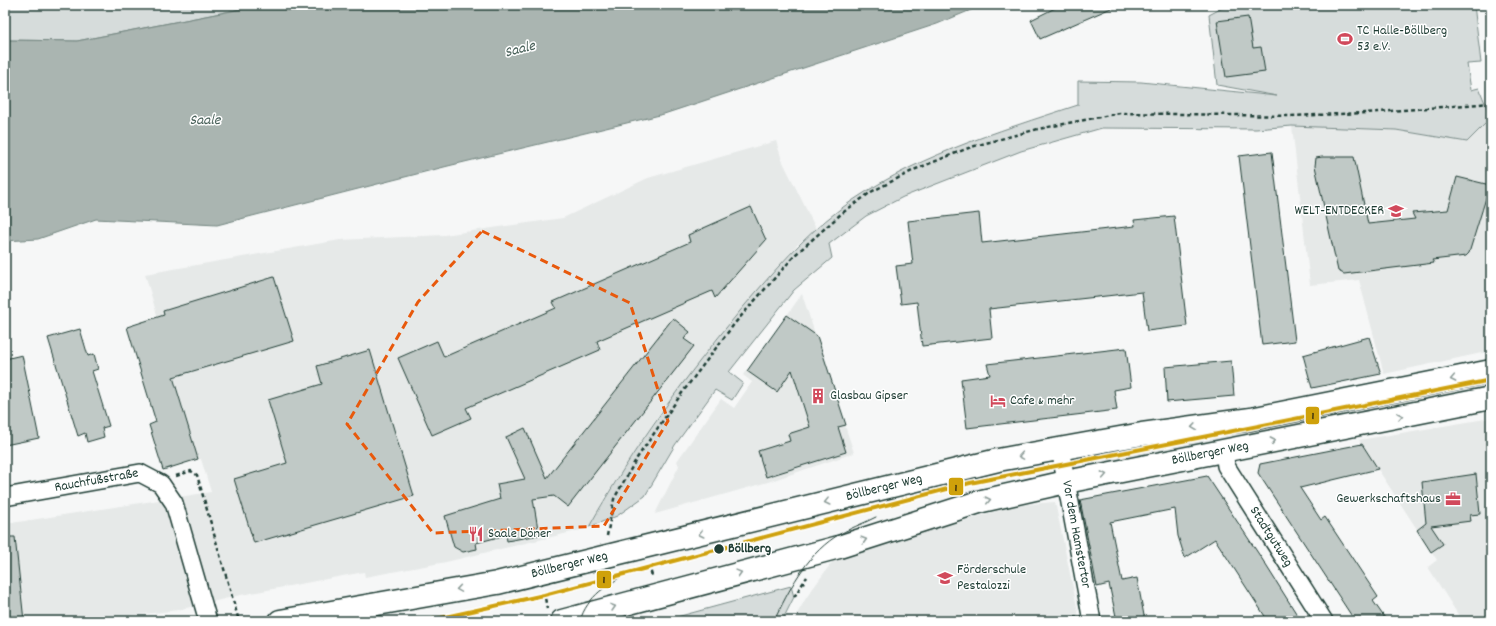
<svg xmlns="http://www.w3.org/2000/svg" width="1496" height="626" viewBox="0 0 1496 626" font-family="Dekko,sans-serif">
  <style>
    .built { fill: #e6e9e8 }
    .green { fill: #d6dcdb; stroke: #7a8c88 }
    .water { fill: #aab5b1; stroke: #72857f }
    .building { fill: #c0c9c6; stroke: #1f3d34 }
    .lines { fill: none; stroke-linecap: round; stroke-linejoin: round }
    .lane-casing { stroke: #1f3d34; stroke-width: 11 }
    .street-casing { stroke: #1f3d34; stroke-width: 20 }
    .secondary-casing { stroke: #1f3d34; stroke-width: 25 }
    .path { stroke: #1f3d34; stroke-width: 2.5; stroke-dasharray: 4 3; stroke-linecap: butt }
    .lane { stroke: #fff; stroke-width: 8 }
    .street { stroke: #fff; stroke-width: 17 }
    .secondary { stroke: #fff; stroke-width: 22 }
    .tram { stroke: #1f3d34; stroke-width: 1 }
    .tram-1-casing { stroke: #fff; stroke-width: 7 }
    .tram-1 { stroke: #cfa10a; stroke-width: 4 }
    .oneway { stroke: #8f9e9a }
    .marked { fill: none; stroke: #e8590c; stroke-width: 3; stroke-dasharray: 8 5; stroke-linejoin: round }
    .stop-dot { fill: #1f3d34; stroke: #fff; stroke-width: 1.5 }
    .labels { text-anchor: middle; dominant-baseline: central; stroke-width: 3; stroke-linejoin: round; paint-order: stroke }
    .poi-label { font-size: 14px; fill: #1f3d34; stroke: #fff; text-anchor: start }
    .street-label { font-size: 14px; fill: #1f3d34; stroke: #fff }
    .stop-label { font-size: 14px; font-weight: bold; fill: #1f3d34; stroke: #fff; text-anchor: start }
    .water-label { font-size: 15px; font-style: italic; fill: #49615a; stroke: #fff }
    .line-badge { stroke: #fff; stroke-width: 1.5 }
    .pale-badge-label { font-size: 11px; text-anchor: middle; font-weight: bold; fill: #111 }
  </style>
  <rect width="100%" height="100%" fill="#f6f7f7"/>
  <filter id="ink" filterUnits="userSpaceOnUse"><feTurbulence type="fractalNoise" baseFrequency=".025" numOctaves="2"/><feDisplacementMap in="SourceGraphic" scale="8" xChannelSelector="R" yChannelSelector="G"/><feConvolveMatrix kernelMatrix="1 2 1 2 8 2 1 2 1" color-interpolation-filters="sRGB"/></filter>
  <g filter="url(#ink)">
    <g class="built">
      <path d="M1491,118V351L1384,374L1359,280L1310,285L1292,126L1396,130L1466,142Z"/>
      <path d="M776,141L782,160L816,229L798,244L714,342L655,420L605,497L589,528L446,562L365,577L364,572L241,595L178,610L88,621H5V524L211,492L201,459H198L165,350L167,349L145,274L340,240L444,235L563,218L648,178Z"/>
      <path d="M802,294L854,453L768,482L655,514L679,466L677,461L721,399L734,408L752,382L743,375L746,370L747,371Z"/>
      <path d="M1491,375V393L1084,468L1083,466L1087,457L1090,455Z"/>
      <path d="M1491,418V621H1462L1428,567L1437,560L1359,440Z"/>
      <path d="M1055,502L1080,621H793L806,598L835,558L1017,505Z"/>
    </g>
    <g class="green">
      <path d="M5,5H262L77,41L5,40Z"/>
      <path d="M1228,5H1474L1481,63L1467,64L1471,90L1479,88L1491,118L1467,142L1396,130L1292,126L1256,129L1102,128L1021,151L903,197L866,216L829,244L832,258L794,290L729,372L743,383L732,400L715,390L675,445L645,496L617,516L589,527C633,448 687,374 745,305C774,271 803,237 839,210C909,158 996,132 1078,105V81L1141,82L1277,96L1217,85L1209,15Z"/>
      <path d="M791,586L794,597L782,621H662Z"/>
    </g>
    <path class="water" d="M262,5H983L937,24L664,114L448,166L217,225L96,219L38,239L5,241V40L77,41Z"/>
    <g class="building">
      <path d="M1061,5H1118L1040,39L1031,20Z"/>
      <path d="M1248,17L1253,48L1261,47L1265,72L1226,77L1217,21Z"/>
      <path d="M1272,152L1295,341L1262,345L1239,156Z"/>
      <path d="M1322,157H1354L1368,224L1415,219L1412,213L1448,210L1457,177L1490,185L1469,253L1466,256L1432,260L1434,263L1344,274L1338,271L1315,166L1316,158Z"/>
      <path d="M751,207L766,240L715,298L712,291L597,341L600,350L466,408L471,418L432,435L398,358L437,341L444,357L556,308L553,302L690,242L688,235Z"/>
      <path d="M979,213L982,243L1135,226L1134,220L1174,216L1187,326L1147,331L1142,292L989,309L992,338L922,346L917,302L901,304L896,266L913,264L908,221Z"/>
      <path d="M274,277L294,341L173,377L198,459L163,470L149,425L156,422L127,327L164,315L163,311Z"/>
      <path d="M787,315L817,336L846,425L838,427L846,452L766,477L758,451L790,441L788,434L810,427L792,370L777,392L747,371Z"/>
      <path d="M673,318L690,332L684,339L694,346L568,507L554,496L533,499L539,535L507,541L506,535L476,543L477,549L463,552L454,547L445,516L500,499L497,484L525,479L506,437L525,428L547,478Z"/>
      <path d="M80,329L88,356L94,354L98,369L92,371L109,426L102,428L104,437L87,442L85,433L78,436L48,338Z"/>
      <path d="M1369,337L1381,374L1312,388L1303,355Z"/>
      <path d="M1126,348L1131,387L1114,390L1117,410L967,428L961,379L990,375L987,364Z"/>
      <path d="M370,350L414,496L254,543L234,479L287,463L268,400L322,384L317,366Z"/>
      <path d="M22,355L39,438L5,445V359Z"/>
      <path d="M1231,361L1234,396L1167,402L1165,367Z"/>
      <path d="M1362,444L1378,469L1300,488L1321,520L1325,517L1378,597L1373,601L1387,621H1355L1258,473L1260,464Z"/>
      <path d="M1476,474L1480,514L1470,515L1471,521L1431,526L1443,544L1431,552L1417,530L1426,523L1422,482Z"/>
      <path d="M1207,476L1262,559L1301,621H1268L1215,539L1185,558L1178,536L1175,509L1110,522L1122,581L1137,578L1145,621H1117L1109,584L1097,587L1080,500Z"/>
      <path d="M5,537H15L24,621H5Z"/>
    </g>
    <g class="lines">
      <g class="lane-casing">
        <path id="lane" d="M1076,621H1092"/>
      </g>
      <g class="street-casing">
        <g id="street">
          <path id="s1" d="M1060,449L1092,621"/>
          <path id="s2" d="M1224,451L1226,466L1324,621"/>
          <path id="s3" d="M5,497L140,473L161,484L174,503L208,621"/>
        </g>
      </g>
      <g class="secondary-casing">
        <g id="secondary">
          <path id="s4" d="M280,621L497,583L998,460L1142,434L1251,419L1491,371"/>
          <path id="s5" d="M562,621L839,547L982,501L1066,482L1491,398"/>
        </g>
      </g>
      <g class="path">
        <path d="M176,476L191,471L197,475L239,621"/>
        <path d="M607,536L614,499L637,458L682,393L735,323L796,254L841,214L871,192L916,169L971,147L1038,129L1120,113L1291,116L1366,113L1491,103"/>
        <path d="M649,565L652,576"/>
        <path d="M544,592L547,609"/>
        <path d="M794,597L807,577"/>
      </g>
      <use href="#lane" class="lane"/>
      <use href="#street" class="street"/>
      <use href="#secondary" class="secondary"/>
      <g class="tram">
        <path d="M580,621C587,596 609,583 631,572"/>
        <path d="M774,621C789,590 805,557 835,537C847,529 863,524 876,517"/>
      </g>
      <g class="tram-1-casing">
        <path id="tram-1" d="M427,621L544,595L970,483L1491,380"/>
      </g>
      <use href="#tram-1" class="tram-1"/>
    </g>
    <defs><path id="oneway-chevron" d="M-2-3.5L2.5 0L-2 3.5" fill="none" stroke-width="1.6" stroke-linecap="round" stroke-linejoin="round"/></defs>
    <g class="oneway">
      <use href="#oneway-chevron" transform="translate(1453 379) rotate(169)"/>
      <use href="#oneway-chevron" transform="translate(1400 416) rotate(-11)"/>
      <use href="#oneway-chevron" transform="translate(1194 427) rotate(172)"/>
      <use href="#oneway-chevron" transform="translate(1273 441) rotate(-11)"/>
      <use href="#oneway-chevron" transform="translate(1021 456) rotate(170)"/>
      <use href="#oneway-chevron" transform="translate(1104 475) rotate(-11)"/>
      <use href="#oneway-chevron" transform="translate(988 500) rotate(-13)"/>
      <use href="#oneway-chevron" transform="translate(827 502) rotate(166)"/>
      <use href="#oneway-chevron" transform="translate(701 534) rotate(166)"/>
      <use href="#oneway-chevron" transform="translate(864 540) rotate(-16)"/>
      <use href="#oneway-chevron" transform="translate(739 573) rotate(-15)"/>
      <use href="#oneway-chevron" transform="translate(459 589) rotate(171)"/>
      <use href="#oneway-chevron" transform="translate(613 607) rotate(-16)"/>
    </g>
  </g>
  <path class="marked" d="M482,231L630,303L668,421L604,526L433,533L347,424L418,302Z"/>
  <defs>
    <g id="stadium-bare" transform="scale(1.2)"><path d="M0-5a6.5 5 0 1 0 0 10a6.5 5 0 1 0 0-10ZM-3.5-1.8h7v3.6h-7Z" fill="#d1495b" stroke="#fff" stroke-width="2.5" paint-order="stroke"/></g>
    <g id="school-bare" transform="scale(1.2)"><path d="M0-5L7-2L0 1L-7-2ZM-4 1L0 2.5L4 1V4Q0 6-4 4Z" fill="#d1495b" stroke="#fff" stroke-width="2.5" paint-order="stroke"/></g>
    <g id="building-bare" transform="scale(1.2)"><path d="M-4-6H4V6H1V3H-1V6H-4ZM-2.5-4.3h1.7v1.8h-1.7ZM.8-4.3h1.7v1.8H.8ZM-2.5-1h1.7V.8h-1.7ZM.8-1h1.7V.8H.8Z" fill="#d1495b" stroke="#fff" stroke-width="2.5" paint-order="stroke"/></g>
    <g id="hotel-bare" transform="scale(1.2)"><path d="M-6-4.5h1.5V1H6V5H4.5V3h-9V5H-6ZM-4 0a1.8 1.8 0 1 1 3.6 0ZM.5 0V-2.5h3Q6-2.5 6 0Z" fill="#d1495b" stroke="#fff" stroke-width="2.5" paint-order="stroke"/></g>
    <g id="office-bare" transform="scale(1.2)"><path d="M-6-3h4V-5.5h4V-3h4V5H-6ZM-1-4.5V-3h2v-1.5ZM-6 0V1H6V0Z" fill="#d1495b" stroke="#fff" stroke-width="2.5" paint-order="stroke"/></g>
    <g id="restaurant-bare" transform="scale(1.2)"><path d="M-5-6h1v4h1v-4h1v4h1v-4h1v5L-1.5 .5V6h-2V.5L-5-1ZM5-6V6H3V1.5H1.5Q1.5-4 5-6Z" fill="#d1495b" stroke="#fff" stroke-width="2.5" paint-order="stroke"/></g>
  </defs>
  <g fill-rule="evenodd">
    <use href="#stadium-bare" x="1345" y="39"/>
    <use href="#school-bare" x="1396" y="211"/>
    <use href="#building-bare" x="818" y="396"/>
    <use href="#hotel-bare" x="998" y="401"/>
    <use href="#office-bare" x="1453" y="499"/>
    <use href="#restaurant-bare" x="476" y="534"/>
    <use href="#school-bare" x="945" y="578"/>
  </g>
  <circle class="stop-dot" cx="719" cy="549" r="5.5"/>
  <g class="labels">
    <g class="poi-label">
      <text x="1357" y="31">TC Halle-Böllberg<tspan x="1357" dy="16">53 e.V.</tspan></text>
      <text x="1384" y="211" text-anchor="end">WELT-ENTDECKER</text>
      <text x="830" y="396">Glasbau Gipser</text>
      <text x="1010" y="401">Cafe &amp; mehr</text>
      <text x="1441" y="499" text-anchor="end">Gewerkschaftshaus</text>
      <text x="488" y="534">Saale Döner</text>
      <text x="957" y="570">Förderschule<tspan x="957" dy="16">Pestalozzi</tspan></text>
    </g>
    <g class="street-label">
      <text stroke="none"><textPath href="#s5" startOffset="670">Böllberger Weg</textPath></text>
      <text stroke="none"><textPath href="#s3" startOffset="93">Rauchfußstraße</textPath></text>
      <text stroke="none"><textPath href="#s4" startOffset="619">Böllberger Weg</textPath></text>
      <text stroke="none"><textPath href="#s1" startOffset="87">Vor dem Hamstertor</textPath></text>
      <text stroke="none"><textPath href="#s2" startOffset="99">Stadtgutweg</textPath></text>
      <text stroke="none"><textPath href="#s4" startOffset="295">Böllberger Weg</textPath></text>
    </g>
    <g class="stop-label">
      <text x="728" y="549">Böllberg</text>
    </g>
    <g class="water-label">
      <text transform="translate(520 50) rotate(-14)">Saale</text>
      <text x="205" y="121">Saale</text>
    </g>
  </g>
  <g class="line-badge">
    <rect x="1305" y="406" width="15" height="19" rx="4" fill="#cfa10a"/>
    <rect x="948" y="477" width="16" height="19" rx="4" fill="#cfa10a"/>
    <rect x="596" y="570" width="16" height="19" rx="4" fill="#cfa10a"/>
  </g>
  <g class="pale-badge-label">
    <text x="1313" y="419">1</text>
    <text x="956" y="491">1</text>
    <text x="604" y="583">1</text>
  </g>
  <rect width="1496" height="626" fill="none" stroke="#fff" stroke-width="20"/>
  <rect x="10" y="10" width="1476" height="606" fill="none" stroke="#1f3d34" stroke-width="1.5" filter="url(#ink)"/>
</svg>
